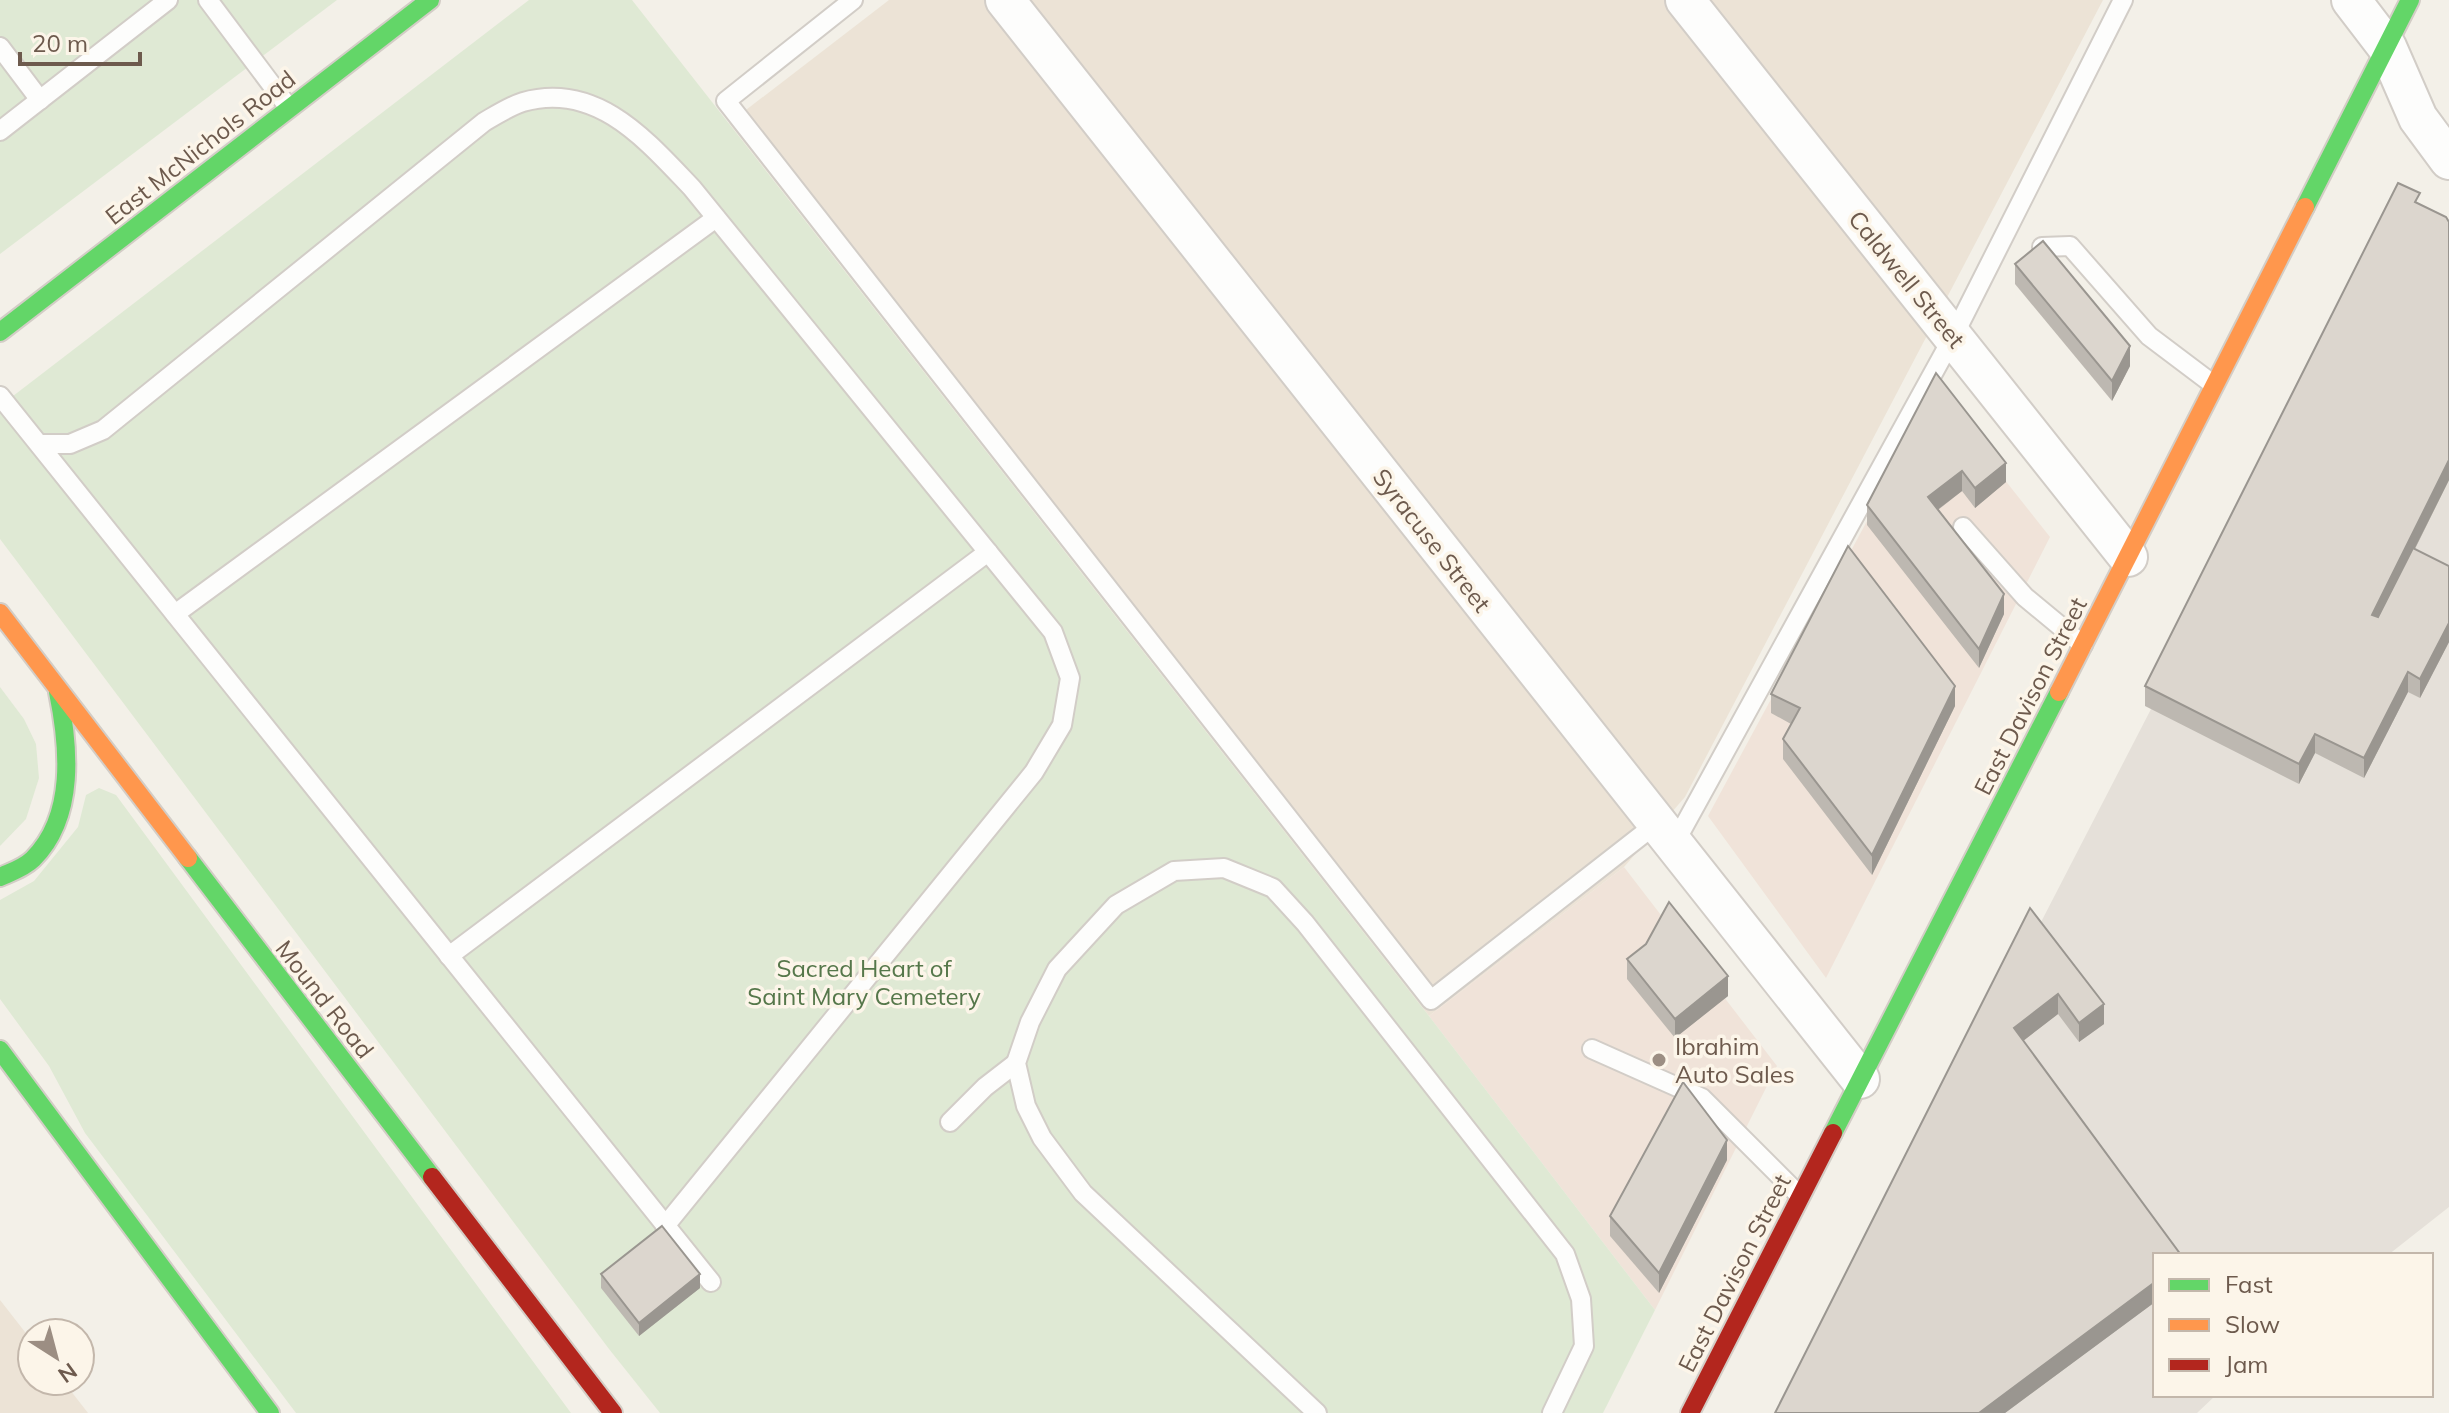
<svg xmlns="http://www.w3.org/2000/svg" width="2449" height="1413" viewBox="0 0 2449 1413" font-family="Mulish,sans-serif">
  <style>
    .residential { fill: #ece3d6 }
    .commercial { fill: #f0e3d9 }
    .industrial { fill: #e5e0d9 }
    .green { fill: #dfe9d4 }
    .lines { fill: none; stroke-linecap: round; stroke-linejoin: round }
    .lane-casing { stroke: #d2cdc7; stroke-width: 22 }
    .street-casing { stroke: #d2cdc7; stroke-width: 42 }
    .fast-casing { stroke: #d3cdc6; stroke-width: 22 }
    .slow-casing { stroke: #d3cdc6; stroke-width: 22 }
    .jam-casing { stroke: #d3cdc6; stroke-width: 22 }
    .lane { stroke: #fdfdfc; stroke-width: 18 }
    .street { stroke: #fdfdfc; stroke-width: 38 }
    .fast { stroke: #63d668; stroke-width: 18 }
    .slow { stroke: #ff974d; stroke-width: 18 }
    .jam { stroke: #b3261e; stroke-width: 18 }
    .wall { fill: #bdb8b1 }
    .shaded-wall { fill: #9a9690 }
    .building { fill: #dcd6ce; stroke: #9a9690; stroke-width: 2 }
    .poi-dot { fill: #9c8e83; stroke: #fcf5e9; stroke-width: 3 }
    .labels { text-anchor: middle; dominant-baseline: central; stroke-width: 7; stroke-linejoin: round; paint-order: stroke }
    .street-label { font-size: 24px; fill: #6d5a4d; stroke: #fcf5e9 }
    .park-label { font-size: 24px; fill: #55774a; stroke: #fcf5e9 }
    .poi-label { font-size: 24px; fill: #6d5a4d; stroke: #fcf5e9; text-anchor: start }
  </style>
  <rect width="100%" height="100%" fill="#f3f0e8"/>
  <g class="residential">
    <path d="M889,0H2103L1685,797L1624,867L1429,1016L729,123Z"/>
    <path d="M0,1300L32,1341V1381H63L88,1413H0Z"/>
  </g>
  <g class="commercial">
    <path d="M1936,393L2050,537L1826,978L1708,816Z"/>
    <path d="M1624,867L1777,1066L1655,1310L1429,1016Z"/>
  </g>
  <path class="industrial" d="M2449,249V1207L2388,1255H2155V1395H2216L2197,1413H1793L1992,1017L2228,560Z"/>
  <g class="green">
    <path d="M0,0H337L0,254Z"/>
    <path d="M529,0H632L1429,1016L1655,1310L1603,1413H660L609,1349L0,539V406Z"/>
    <path d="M0,687L24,719L36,744L39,778L26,819L0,846Z"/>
    <path d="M99,788L116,795L571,1413H296L85,1133L49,1066L0,999V900L34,881L78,827L86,795Z"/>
  </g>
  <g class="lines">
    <g class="lane-casing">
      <g id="lane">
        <path d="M208,0L289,108"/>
        <path d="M853,0L726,101L1431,1000L1656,824"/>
        <path d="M0,47L40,100"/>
        <path d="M0,131L168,0"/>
        <path d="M2042,247L2070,246L2149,336L2214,385"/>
        <path d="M0,396L711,1282"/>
        <path d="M39,444H70L103,430L484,122C496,115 510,106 523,102C597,81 647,141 692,188L1053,632L1070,678L1062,725L1034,772L665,1226"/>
        <path d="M1963,527L2025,597L2083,645"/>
        <path d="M175,614L716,218"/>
        <path d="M1673,846L1953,337L2123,0"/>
        <path d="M449,956L988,552"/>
        <path d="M1592,1049L1702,1098L1800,1196"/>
        <path d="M950,1122L985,1087L1016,1063"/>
        <path d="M1317,1413L1083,1193L1042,1138L1026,1106L1016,1063L1030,1022L1057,969L1116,905L1174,871L1224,868L1273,888L1305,923L1565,1254L1581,1299L1584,1346L1552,1413"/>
      </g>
    </g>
    <g class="street-casing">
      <g id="street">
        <path d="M1005,0L1860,1079"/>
        <path d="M1685,0L2128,557"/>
        <path d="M2351,0L2387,47L2418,118L2449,160"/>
      </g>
    </g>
    <g class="fast-casing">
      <g id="fast">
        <path d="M2305,207L2410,0"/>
        <path d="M0,332L430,0"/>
        <path d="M188,858L432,1177"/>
        <path d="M0,877C11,872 24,868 33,859C76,816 69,746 58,692"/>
        <path d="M0,1050L270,1413"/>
        <path d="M1833,1133L2059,692"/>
      </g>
    </g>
    <g class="slow-casing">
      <g id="slow">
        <path d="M0,613L188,858"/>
        <path d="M2059,692L2305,207"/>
      </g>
    </g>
    <g class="jam-casing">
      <g id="jam">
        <path d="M432,1177L613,1413"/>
        <path d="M1690,1413L1833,1133"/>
      </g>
    </g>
    <use href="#lane" class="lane"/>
    <use href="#street" class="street"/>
    <use href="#fast" class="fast"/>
    <use href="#slow" class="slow"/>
    <use href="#jam" class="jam"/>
  </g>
  <g class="wall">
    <path d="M2420,205L2449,222V480L2415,549L2449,566V642L2420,698L2408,692L2364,778L2315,753L2299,784L2145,706V686Z"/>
    <path d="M2015,264L2130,366L2112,401L2015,284Z"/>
    <path d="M1936,373L2006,482L1975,508L1962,491L1938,510L2004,614L1979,668L1867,525V505Z"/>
    <path d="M1771,694L1955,706L1872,875L1783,759V739L1791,724L1771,713Z"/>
    <path d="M2030,908L2104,1004V1024L2079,1042L2058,1014L2023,1041L2181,1255H2155V1302L2005,1413H1775Z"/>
    <path d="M1646,944L1728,996L1675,1038L1627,979V959Z"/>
    <path d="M1727,1160L1659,1293L1610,1236V1216Z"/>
    <path d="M601,1274L700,1288L639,1336L601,1288Z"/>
  </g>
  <g class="shaded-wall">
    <path d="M2130,346V366L2112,401V381Z"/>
    <path d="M2449,460V480L2372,634V615Z"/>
    <path d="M2006,463V482L1975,508V488Z"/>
    <path d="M1962,471V491L1928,517V497Z"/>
    <path d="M2004,594V614L1979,668V649Z"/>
    <path d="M2449,623V642L2420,698V679Z"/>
    <path d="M2408,672V692L2364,778V758Z"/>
    <path d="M1955,686V706L1872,875V855Z"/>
    <path d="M2315,734V753L2299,784V764Z"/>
    <path d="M1728,976V996L1675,1038V1019Z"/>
    <path d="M2058,994V1014L2014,1048V1028Z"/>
    <path d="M2104,1004V1024L2079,1042V1023Z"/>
    <path d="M1727,1140V1160L1659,1293V1273Z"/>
    <path d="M700,1274V1288L639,1336V1323Z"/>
    <path d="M2155,1282V1302L2005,1413H1979Z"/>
  </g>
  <g class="building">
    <path d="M2398,183L2420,193L2415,202L2446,217L2449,222V460L2372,615L2378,617L2413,548L2449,566V623L2420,679L2408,672L2364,758L2315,734L2299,764L2145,686Z"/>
    <path d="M2043,241L2130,346L2112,381L2015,264Z"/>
    <path d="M1936,373L2006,463L1975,488L1962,471L1928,497L2004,594L1979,649L1867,505Z"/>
    <path d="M1848,546L1955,686L1872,855L1783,739L1800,708L1771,694Z"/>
    <path d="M1669,902L1728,976L1675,1019L1627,959L1646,944Z"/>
    <path d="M2030,908L2104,1004L2079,1023L2058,994L2014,1028L2181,1255H2155V1282L1979,1413H1775Z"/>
    <path d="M1683,1082L1727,1140L1659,1273L1610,1216Z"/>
    <path d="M662,1226L700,1274L639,1323L601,1274Z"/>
  </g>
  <circle class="poi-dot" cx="1659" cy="1060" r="8"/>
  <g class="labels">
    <g class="street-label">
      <text transform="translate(200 147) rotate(-38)">East McNichols Road</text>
      <text transform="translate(1907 279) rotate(51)">Caldwell Street</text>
      <text transform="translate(1432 540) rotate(52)">Syracuse Street</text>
      <text transform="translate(2030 696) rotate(-63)">East Davison Street</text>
      <text transform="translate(325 999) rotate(52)">Mound Road</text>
      <text transform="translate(1734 1273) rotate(-63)">East Davison Street</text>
    </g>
    <g class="park-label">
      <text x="864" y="968">Sacred Heart of<tspan x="864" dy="28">Saint Mary Cemetery</tspan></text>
    </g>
    <g class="poi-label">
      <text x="1675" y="1046">Ibrahim<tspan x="1675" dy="28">Auto Sales</tspan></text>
    </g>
  </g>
  <rect x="2153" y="1253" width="280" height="144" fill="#fcf5e9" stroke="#c3b7ab" stroke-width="2"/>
  <rect x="2169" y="1279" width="40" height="12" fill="#63d668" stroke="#c3b7ab" stroke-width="2"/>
  <text x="2225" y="1293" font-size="24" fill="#6d5a4d">Fast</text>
  <rect x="2169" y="1319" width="40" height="12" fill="#ff974d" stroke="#c3b7ab" stroke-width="2"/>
  <text x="2225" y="1333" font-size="24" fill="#6d5a4d">Slow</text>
  <rect x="2169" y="1359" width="40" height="12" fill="#b3261e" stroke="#c3b7ab" stroke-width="2"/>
  <text x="2225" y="1373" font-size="24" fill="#6d5a4d">Jam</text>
  <g transform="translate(56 1357) rotate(144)"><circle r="38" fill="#fcf5e9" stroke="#c3b7ab" stroke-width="2"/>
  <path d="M0-6L14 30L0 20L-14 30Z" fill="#9c8e83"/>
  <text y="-12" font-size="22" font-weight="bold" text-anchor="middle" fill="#6d5a4d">N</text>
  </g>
  <path d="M20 52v12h120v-12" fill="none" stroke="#6d5a4d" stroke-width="4"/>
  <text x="32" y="52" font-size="24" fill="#6d5a4d" stroke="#fcf5e9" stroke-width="6" paint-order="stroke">20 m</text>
</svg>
